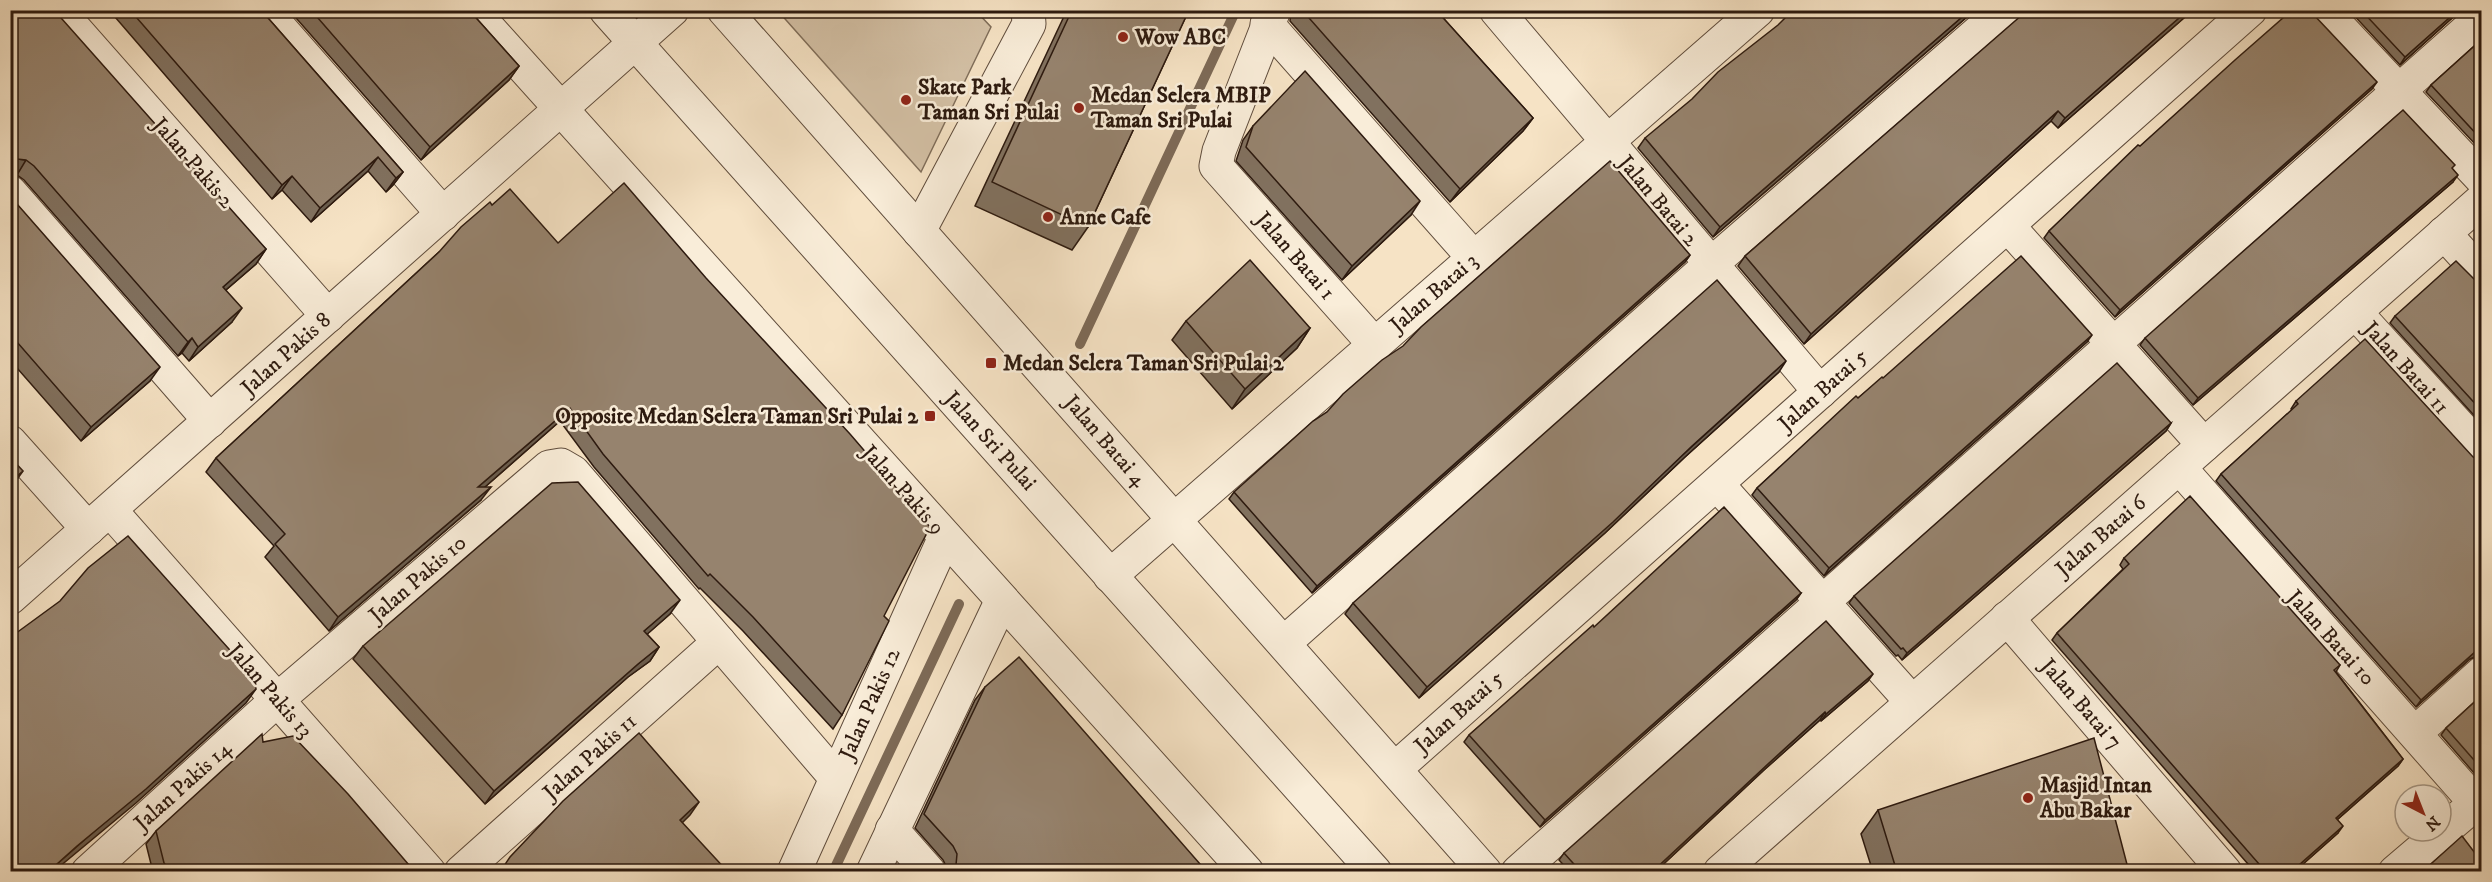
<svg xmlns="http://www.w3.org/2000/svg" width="2492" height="882" viewBox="0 0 2492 882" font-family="'IM FELL DW Pica',serif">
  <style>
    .green { fill: #d4c1a6; stroke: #806e5a; stroke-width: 1.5 }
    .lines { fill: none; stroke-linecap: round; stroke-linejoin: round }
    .stream { stroke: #7d6a57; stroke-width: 10 }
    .minor-casing { stroke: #5f4c3c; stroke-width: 35 }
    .minor { stroke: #f9edd9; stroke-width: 33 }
    .wall { fill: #81715f; stroke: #2d1a0f; stroke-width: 1.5 }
    .shaded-wall { fill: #695c4d; stroke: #2d1a0f; stroke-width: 1.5 }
    .building { fill: #96836e; stroke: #2d1a0f; stroke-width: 1.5 }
    .poi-dot { fill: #8f2418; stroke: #f9edd9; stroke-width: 2 }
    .labels { text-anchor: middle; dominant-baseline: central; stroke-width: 5; stroke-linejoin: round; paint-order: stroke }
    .poi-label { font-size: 22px; font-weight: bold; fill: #2d1a0f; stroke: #f9edd9; text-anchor: start }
    .street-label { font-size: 22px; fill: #2d1a0f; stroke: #f9edd9 }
  </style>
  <rect width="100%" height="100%" fill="#f6e3c5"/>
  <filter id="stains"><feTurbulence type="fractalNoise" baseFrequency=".00333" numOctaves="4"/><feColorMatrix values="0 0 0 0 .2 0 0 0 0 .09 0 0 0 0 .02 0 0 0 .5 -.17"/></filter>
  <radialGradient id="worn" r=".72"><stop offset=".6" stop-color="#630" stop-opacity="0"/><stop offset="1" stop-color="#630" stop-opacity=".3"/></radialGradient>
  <path class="green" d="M778,11H976L991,27L921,172Z"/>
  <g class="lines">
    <g class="stream">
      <path d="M1080,344L1236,10"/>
      <path d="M833,872L959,604"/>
    </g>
    <g class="minor-casing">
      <g id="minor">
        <path d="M58,10L328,316"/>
        <path d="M264,10L443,214"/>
        <path d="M472,10L1247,872"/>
        <path d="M606,10L1375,872"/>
        <path d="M724,10L1485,872"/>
        <path d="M1274,10L1219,151L1216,166L1375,345"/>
        <path d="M1496,10L1820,392"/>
        <path d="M2323,10L2482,179"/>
        <path d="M1267,24L1474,258"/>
        <path d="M10,192L210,421"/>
        <path d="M2008,226L2204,445"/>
        <path d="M919,231L1029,24L1028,10"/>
        <path d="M2444,233L2482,275"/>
        <path d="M2355,312L2482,451"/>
        <path d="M10,442L88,529"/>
        <path d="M2179,467L2482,810"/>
        <path d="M1717,484L1912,702"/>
        <path d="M110,510L429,872"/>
        <path d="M1110,576L1758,10"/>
        <path d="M10,598L672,10"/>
        <path d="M2007,618L2225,872"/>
        <path d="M1284,643L1710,265L2004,10"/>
        <path d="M2415,733L2482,673"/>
        <path d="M1395,769L2250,10"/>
        <path d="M892,830L929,872"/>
        <path d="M88,872L277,700L549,467L561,465L573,472L836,778"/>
        <path d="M461,872L719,642"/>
        <path d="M794,872L945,537"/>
        <path d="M873,872L1002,600"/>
        <path d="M1518,872L2482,17"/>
        <path d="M1720,872L2482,200"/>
        <path d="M2395,872L2476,803"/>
      </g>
    </g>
    <use href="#minor" class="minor"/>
  </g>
  <g class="wall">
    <path d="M10,10L266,249L256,264L226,290L232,322L189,361L182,353L178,356L24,180L17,175L10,174Z"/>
    <path d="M109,10H261L403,172L393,185L386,192L368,171L311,222L282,190L272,199Z"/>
    <path d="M289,10H469L519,66L509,80L421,160Z"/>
    <path d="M1067,10H1189L1088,227L1072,250L975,206Z"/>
    <path d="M1291,10H1436L1533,118L1523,131L1450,202L1290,21Z"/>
    <path d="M1975,10L1713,237L1638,148L1645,138Z"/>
    <path d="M2022,10H2193L2058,128L2051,121L1804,344L1738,266L1745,256L2022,16Z"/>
    <path d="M2349,10H2461L2400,65Z"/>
    <path d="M2481,40V142L2477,146L2426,92L2431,85Z"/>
    <path d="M2372,89L2115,317L2044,238L2049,231L2140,146Z"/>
    <path d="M1253,126L1411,215L1342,280L1236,161L1243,140Z"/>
    <path d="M2452,168L2453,182L2193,405L2140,345L2145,338Z"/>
    <path d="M10,196L150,381L81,441L10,360Z"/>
    <path d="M439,252L884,616L842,715L833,729L743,631L700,588L699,589L594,467L560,421L485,487L481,500L329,631L265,557L274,546L206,472L216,458Z"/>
    <path d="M1690,255L1685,262L1312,593L1229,499L1234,492Z"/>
    <path d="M2481,286V423L2390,323L2395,316Z"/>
    <path d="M1186,321L1310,328L1297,348L1232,409L1172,340Z"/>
    <path d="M2087,342L1824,576L1752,495L1757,488L1858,398L1883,378Z"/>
    <path d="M1779,372L1685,457L1605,533L1419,698L1345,614L1353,603Z"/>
    <path d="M2296,401L2479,655L2470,659L2416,707L2216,481L2221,474L2292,410L2291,409Z"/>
    <path d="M2171,423L2166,431L1902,660L1898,655L1896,656L1849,603L1854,596Z"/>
    <path d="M2124,558L2340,665L2336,672L2403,759L2398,766L2337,820L2338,833L2294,872H2255L2052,640L2057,633L2123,569L2120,565Z"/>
    <path d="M1801,593L1796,600L1540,827L1464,742L1469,735L1594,627Z"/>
    <path d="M670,614L647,634L659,647L650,661L628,677L485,804L353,659L363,646Z"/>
    <path d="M1868,681L1821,721L1820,720L1764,770L1655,872H1570L1559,860L1564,853Z"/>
    <path d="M985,687L1207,872H947V868L943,860L915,828L975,700Z"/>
    <path d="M2481,696V781L2441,735L2446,728Z"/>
    <path d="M263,742L415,872H153L146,844L156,831Z"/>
    <path d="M1878,810L2129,872H1873L1861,834Z"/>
  </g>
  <g class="shaded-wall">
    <path d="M1970,10H1975L1713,237L1720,227Z"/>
    <path d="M2188,10H2193L2058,128L2065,118Z"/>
    <path d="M2458,10H2461L2400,65L2405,57Z"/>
    <path d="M519,66L509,80L421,160L430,147Z"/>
    <path d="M2377,82L2372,89L2115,317L2120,310Z"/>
    <path d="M2058,111L2051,121L1804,344L1811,334Z"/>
    <path d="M1533,118L1523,131L1450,202L1460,189Z"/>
    <path d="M378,157L368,171L311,222L320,208Z"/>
    <path d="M17,159L26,160L17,175L10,174V163Z"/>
    <path d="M403,172L393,185L386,192L396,178Z"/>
    <path d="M2458,175L2453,182L2193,405L2198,398Z"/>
    <path d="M292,176L282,190L272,199L282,185Z"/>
    <path d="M1420,201L1411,215L1342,280L1352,266Z"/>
    <path d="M266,249L256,264L213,301L223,287Z"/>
    <path d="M1690,255L1685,262L1312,593L1317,586Z"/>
    <path d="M242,308L232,322L189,361L198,347Z"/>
    <path d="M1310,328L1297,348L1232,409L1245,389Z"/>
    <path d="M2092,335L2087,342L1824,576L1829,568Z"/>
    <path d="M192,338L182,353L178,356L188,342Z"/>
    <path d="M1786,361L1779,372L1685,457L1605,533L1419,698L1427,687Z"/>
    <path d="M160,367L150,381L81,441L91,427Z"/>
    <path d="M570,408L560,421L469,501L478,487Z"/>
    <path d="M2171,423L2166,431L1902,660L1907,653Z"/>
    <path d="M23,471L13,485L10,487V482Z"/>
    <path d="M491,487L481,500L329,631L338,617Z"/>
    <path d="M1801,593L1796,600L1540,827L1545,820Z"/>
    <path d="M680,600L670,614L635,645L644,631Z"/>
    <path d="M659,647L650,661L628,677L485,804L494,791L638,664Z"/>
    <path d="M2481,649V655H2479L2470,659L2416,707L2421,700L2475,652Z"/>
    <path d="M1873,674L1868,681L1821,721L1826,714Z"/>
    <path d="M256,689L246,703L136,803L53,872H48Z"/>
    <path d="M1825,712L1820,720L1764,770L1655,872H1652L1769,763Z"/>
    <path d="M2403,759L2398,766L2331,825L2336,818Z"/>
    <path d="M699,802L690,815L671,834L680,820Z"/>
    <path d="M2343,826L2338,833L2294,872H2291Z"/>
  </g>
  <g class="building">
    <path d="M10,10H54L266,249L223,287L242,308L198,347L192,338L188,342L34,166L26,160L17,159L10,163Z"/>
    <path d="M130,10H261L403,172L396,178L378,157L320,208L292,176L282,185Z"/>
    <path d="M311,10H469L519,66L430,147Z"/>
    <path d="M1072,10H1189L1088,227L992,182Z"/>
    <path d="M1302,10H1436L1533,118L1460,189Z"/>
    <path d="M1793,10H1970L1720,227L1645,138L1692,99L1718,72L1778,25Z"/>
    <path d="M2026,10H2188L2065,118L2058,111L1811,334L1745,256L2023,14Z"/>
    <path d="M2292,10H2312L2314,15L2377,82L2120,310L2049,231L2138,145L2140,146L2235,60Z"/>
    <path d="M2361,10H2458L2405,57Z"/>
    <path d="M2481,40V139L2431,85Z"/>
    <path d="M1305,71L1420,201L1352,266L1246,147L1253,126Z"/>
    <path d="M2403,110L2455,165L2452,168L2458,175L2198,398L2145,338Z"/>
    <path d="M1610,161L1690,255L1317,586L1234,492L1313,421L1327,412L1343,394L1382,360L1403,346L1421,327Z"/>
    <path d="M624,183L706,278L850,434L930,527L884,616L889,621L842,715L753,617L710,574L708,576L603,454L570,408L478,487H491L338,617L275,544L285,534L216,458L439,252L461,227L490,202L492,205L510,189L558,243Z"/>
    <path d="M10,196L160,367L91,427L10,334Z"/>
    <path d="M2021,256L2092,335L1829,568L1757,488L1856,396L1858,398L1882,377L1883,378Z"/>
    <path d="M1250,260L1310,328L1245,389L1186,321Z"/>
    <path d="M2456,261L2481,286V410L2395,316Z"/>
    <path d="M1717,280L1786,361L1692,446L1613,522L1427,687L1353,603Z"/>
    <path d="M2365,339L2473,457L2481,462V649L2475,652L2421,700L2221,474L2298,404L2296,401Z"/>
    <path d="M2117,363L2171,423L1907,653L1903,648L1901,649L1854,596Z"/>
    <path d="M10,457L23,471L10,482Z"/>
    <path d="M578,482L680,600L644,631L659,647L638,664L494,791L363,646L552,483Z"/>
    <path d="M2190,496L2340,665L2334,670L2403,759L2336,818L2343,826L2291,872H2266L2057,633L2129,564L2124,558Z"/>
    <path d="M1724,507L1801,593L1545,820L1469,735L1593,625L1594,627Z"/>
    <path d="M128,536L254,677L256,689L146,789L77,846L48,872H10V638L19,631L60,601L88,568Z"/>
    <path d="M1826,621L1873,674L1826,714L1825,712L1769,763L1652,872H1581L1564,853Z"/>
    <path d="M1019,657L1207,872H950L956,865L957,854L953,846L924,814L985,687Z"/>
    <path d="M2481,696V768L2446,728Z"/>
    <path d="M639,733L699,802L680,820L728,872H500L510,857L563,801Z"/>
    <path d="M262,734L263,742L293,736L348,794L415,872H171L164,863L156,831Z"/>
    <path d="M2094,738L2129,872H1897L1878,810Z"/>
    <path d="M2462,836L2481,861V872H2422Z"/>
  </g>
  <g class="poi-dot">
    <circle cx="1123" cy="37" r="6"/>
    <circle cx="906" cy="100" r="6"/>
    <circle cx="1079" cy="108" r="6"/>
    <circle cx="1048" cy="217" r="6"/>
    <rect x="985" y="357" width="12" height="12" rx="3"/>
    <rect x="924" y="410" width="12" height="12" rx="3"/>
    <circle cx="2028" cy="798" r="6"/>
  </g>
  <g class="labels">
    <g class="poi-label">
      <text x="1135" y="37">Wow ABC</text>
      <text x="918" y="87">Skate Park<tspan x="918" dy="25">Taman Sri Pulai</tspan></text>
      <text x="1091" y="95">Medan Selera MBIP<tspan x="1091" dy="25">Taman Sri Pulai</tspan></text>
      <text x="1060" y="217">Anne Cafe</text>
      <text x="1003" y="363">Medan Selera Taman Sri Pulai 2</text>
      <text x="918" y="416" text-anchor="end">Opposite Medan Selera Taman Sri Pulai 2</text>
      <text x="2040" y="785">Masjid Intan<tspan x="2040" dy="25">Abu Bakar</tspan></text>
    </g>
    <g class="street-label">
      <text transform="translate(193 163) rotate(49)">Jalan Pakis 2</text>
      <text transform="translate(1658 201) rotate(50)">Jalan Batai 2</text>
      <text transform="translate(1295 256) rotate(49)">Jalan Batai 1</text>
      <text transform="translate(1434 293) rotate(-41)">Jalan Batai 3</text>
      <text transform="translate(286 354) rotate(-42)">Jalan Pakis 8</text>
      <text transform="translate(2406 368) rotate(48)">Jalan Batai 11</text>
      <text transform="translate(1823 390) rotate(-42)">Jalan Batai 5</text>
      <text transform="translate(990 441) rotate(48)">Jalan Sri Pulai</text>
      <text transform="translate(1105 441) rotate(49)">Jalan Batai 4</text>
      <text transform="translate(903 490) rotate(48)">Jalan Pakis 9</text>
      <text transform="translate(2101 536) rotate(-41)">Jalan Batai 6</text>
      <text transform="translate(418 579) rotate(-41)">Jalan Pakis 10</text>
      <text transform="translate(2331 638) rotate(48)">Jalan Batai 10</text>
      <text transform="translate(270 691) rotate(49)">Jalan Pakis 13</text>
      <text transform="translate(870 704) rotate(-66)">Jalan Pakis 12</text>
      <text transform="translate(2081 704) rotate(49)">Jalan Batai 7</text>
      <text transform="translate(1459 712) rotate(-42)">Jalan Batai 5</text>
      <text transform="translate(590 757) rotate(-42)">Jalan Pakis 11</text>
      <text transform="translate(183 786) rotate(-42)">Jalan Pakis 14</text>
    </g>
  </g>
  <rect width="2492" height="882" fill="none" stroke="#f6e3c5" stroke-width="36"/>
  <rect x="12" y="12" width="2468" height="858" fill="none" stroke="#2d1a0f" stroke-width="3"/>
  <rect x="18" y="18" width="2456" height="846" fill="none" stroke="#2d1a0f" stroke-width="1.5"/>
  <g transform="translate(2423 813) rotate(138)"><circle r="28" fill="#f9edd9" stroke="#a79988" stroke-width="1.5"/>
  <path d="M0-4.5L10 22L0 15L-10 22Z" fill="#8f2418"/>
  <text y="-9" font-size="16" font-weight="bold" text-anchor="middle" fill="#2d1a0f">N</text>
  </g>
  <rect width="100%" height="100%" filter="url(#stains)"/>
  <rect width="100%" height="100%" fill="url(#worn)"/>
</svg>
